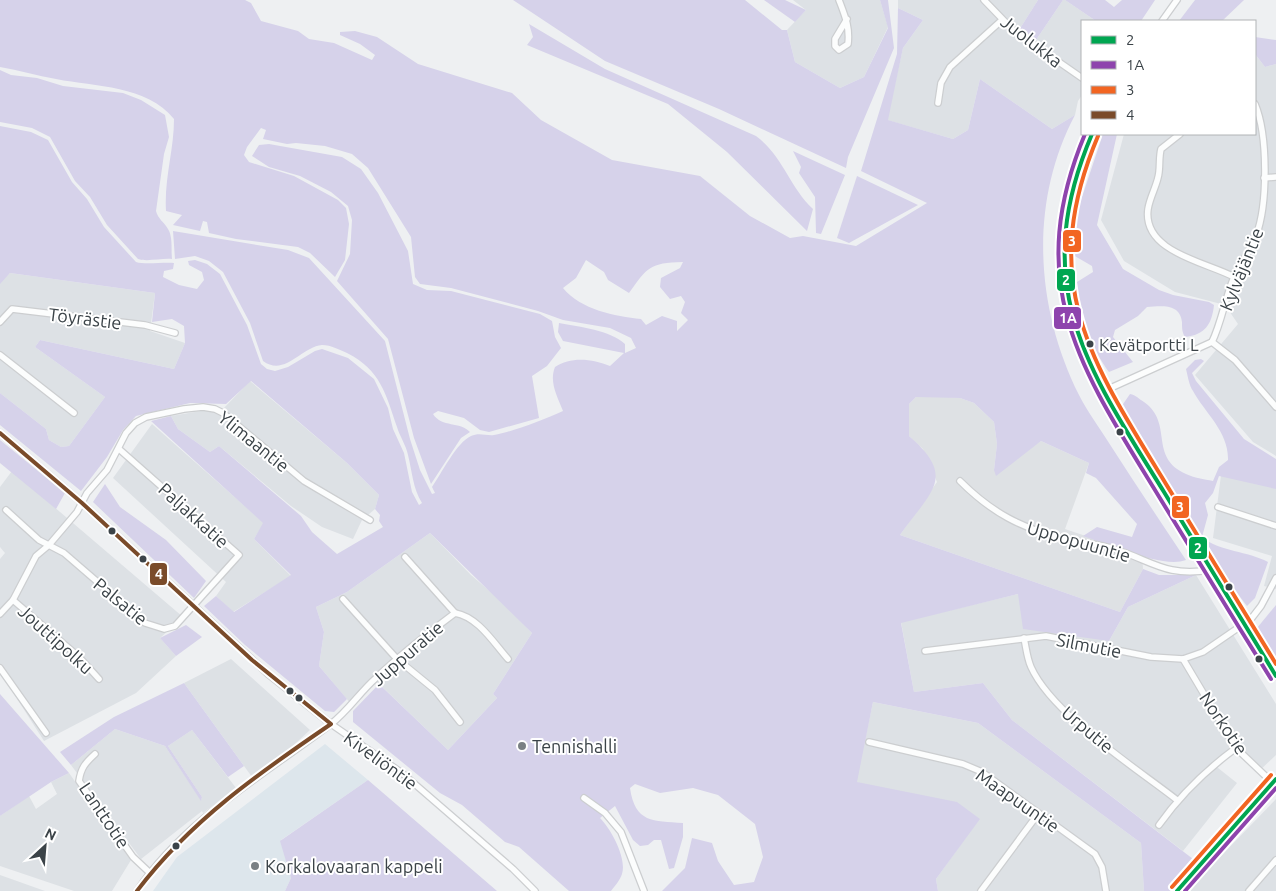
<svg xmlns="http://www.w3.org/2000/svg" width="1276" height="891" viewBox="0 0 1276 891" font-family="Ubuntu,sans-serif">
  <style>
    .residential { fill: #dde1e5 }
    .commercial { fill: #dde6ec }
    .industrial { fill: #dee1e4 }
    .green { fill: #d6d2ea; fill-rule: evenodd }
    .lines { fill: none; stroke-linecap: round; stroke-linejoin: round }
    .minor-casing { stroke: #ccced0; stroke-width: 8 }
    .minor { stroke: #fcfdfd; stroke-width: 5.5 }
    .bus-1-casing { stroke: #fff; stroke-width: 8 }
    .bus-2-casing { stroke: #fff; stroke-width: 8 }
    .bus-3-casing { stroke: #fff; stroke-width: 8 }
    .bus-4-casing { stroke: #fff; stroke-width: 8 }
    .bus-1 { stroke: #00a651; stroke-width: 4 }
    .bus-2 { stroke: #8e44ad; stroke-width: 4 }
    .bus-3 { stroke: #f26522; stroke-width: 4 }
    .bus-4 { stroke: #7a4b2a; stroke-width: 4 }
    .bus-dot { fill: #3b4348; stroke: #fff; stroke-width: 2 }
    .poi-dot { fill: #7a8084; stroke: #fff; stroke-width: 2 }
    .labels { text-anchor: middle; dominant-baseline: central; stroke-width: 4; stroke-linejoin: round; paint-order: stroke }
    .bus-label { font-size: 17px; fill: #3b4348; stroke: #fff; text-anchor: start }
    .street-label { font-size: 18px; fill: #3b4348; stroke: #fff }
    .poi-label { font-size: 18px; fill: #3b4348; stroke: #fff; text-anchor: start }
    .line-badge { stroke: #fff; stroke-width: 2 }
    .badge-label { font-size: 14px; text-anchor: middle; font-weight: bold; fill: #fff }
  </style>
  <rect width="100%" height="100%" fill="#eef0f2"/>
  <g class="residential">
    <path d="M793,0H880L888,27L864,77L840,88L795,62L787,30L806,10Z"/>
    <path d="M898,0H1038L1019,30L1036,40L1063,0H1065L1096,21H1082V95L1078,101L1075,115L1052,129L980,79L968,130L953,139L887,120L903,48L923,20L898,8Z"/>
    <path d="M1255,54L1265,67L1276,64V456L1253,442L1195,375L1238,324L1225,305L1175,292L1124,261L1101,220L1124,134H1255Z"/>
    <path d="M10,273L155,293L150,331L185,343L174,369L40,340L35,347L105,397L69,446L61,447L49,440L46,429L0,393V282Z"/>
    <path d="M250,381L347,463L379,495L375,509L368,515L305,479L223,409Z"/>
    <path d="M207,410L222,415L303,484L362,520L353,539L322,527L291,506L219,446L210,452L178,429L171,416Z"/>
    <path d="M152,424L264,523L254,539L291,576L233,612L216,596L226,582L113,478Z"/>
    <path d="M12,471L183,617L160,638L176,656L136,693L44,741L0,672V559L5,553L0,547V487Z"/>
    <path d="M1221,475L1276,488V589L1264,586L1272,556L1213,538Z"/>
    <path d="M430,533L471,575L500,600L532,633L493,694L497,698L448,750L374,679L351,704L319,666L324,632L316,607L347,592Z"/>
    <path d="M1196,575L1276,704V755L1258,772L1233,747L1213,764L1237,783L1183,851L1012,720L983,683L914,692L901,622L1018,594L1109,641L1128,607Z"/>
    <path d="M231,659L310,730L283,755L252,777L184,683Z"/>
    <path d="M873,702L978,723L1141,843L1144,891H938L936,879L979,819L856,782Z"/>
    <path d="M115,729L165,746L201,800L202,797L168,746L192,730L236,788L203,813L202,811L141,859L71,765Z"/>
    <path d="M69,773L131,860L112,891H74L0,866V816L29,796L36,809L57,794L51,782Z"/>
    <path d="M1276,799V891H1187Z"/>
    <path d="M0,875L45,891H0Z"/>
  </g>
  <path class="commercial" d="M325,744L368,780L281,840L291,878L285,891H153L177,857Z"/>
  <path class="industrial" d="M937,396L960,398L974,403L994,422L997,444L994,470L1041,441L1089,463L1065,529L1142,555L1143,569L1120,612L900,535L937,482L923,449L909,436V404L916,397Z"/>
  <g class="green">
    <path d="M0,0H245L251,3L261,21L298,31L309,39L334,43L372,60L375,55L360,44L340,35V32L355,31L377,37L418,64L512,93L541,120L612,160L700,176L750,216L790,238L803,236L856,246L927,203L861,171L897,54L898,8L923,20L903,48L888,120L953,139L968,130L980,79L1052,129L1075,115C1029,202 1035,307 1079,395C1087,411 1099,427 1109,443C1134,482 1160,521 1186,560C1163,569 1108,544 1083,536L1097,527L1132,537L1137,524L1096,478L1086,473L1089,463L1041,441L996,476L994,470L997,444L994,422L974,403L960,398L916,397L909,404V436C958,478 930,492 900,535L1120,612L1143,569L1159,575H1196L1128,607L1109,641L1023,629L1018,594L901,623L914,692L983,683L1012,720L1193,859L1170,891H1144L1141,843L978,723L873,702L857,782L957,802L980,819L936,879L938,891H662L685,868L692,838L712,843L718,861L734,885L754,882L763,857L755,824L718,795L693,788L660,793L635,784L630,788C635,823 653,821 683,823V837L674,868L669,869L661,840H654L648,845L640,846L633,840L615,806L600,818C611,829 627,858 622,874C620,880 615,886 611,891H569L519,847L505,842L462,805L440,793L353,722V711L379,684L448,750L497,698L493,694L532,633L430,533L347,592L316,607L324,632L319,666L347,699L334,712L325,711L245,645L204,606L216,596L234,612L291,575L254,539L263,523L151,421L171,416L178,429L210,452L219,446L301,516L312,532L337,554L383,527L379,521L380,515L375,509L379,495L347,463L251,381L226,404L190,403L136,416L123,430L107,457L81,491L0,425V393L46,429L49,440L61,447L69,446L105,397L35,347L40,340L174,369L185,343L184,326L172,319L152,322L155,293L10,273L0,284V126L31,132L48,140L72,182L87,199L104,227L136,262C145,265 163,262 174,263L173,269L164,271L163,277L179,285L197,289L204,280L202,272L189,265L188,261L195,260L207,264L220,274L247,325L261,364L267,369L275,371L288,367L315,351L322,349L348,358L374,379L388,408L393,429L404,453L412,492L419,505L422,503C413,489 412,471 408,455C406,445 400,437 397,427C386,395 381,370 347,353C340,350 331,345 322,345C301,347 285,377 263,361L250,323L223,272L209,261L195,256L175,259L173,231L288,250L309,258L385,341L410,439L420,470L432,494L435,493L432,487C441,474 457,442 471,436C479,432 486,436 494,435C515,431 543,420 563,411C557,396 549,382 555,367C571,356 593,359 610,366L624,353L563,341L558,332L559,323C580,327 610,330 625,344V353L636,348L631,338L610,328L563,320L538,311L451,288L420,284L415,277L411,237L368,168L352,154L325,146L296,143L287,144L263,139L266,130L261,128L247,147L244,155L249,162L294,176L338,200L346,208L349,224L345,260L335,277L310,253L298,247L236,239L209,233L207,222L203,221L200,231L173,225L182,215L166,211C164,179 174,150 174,119C146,85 96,87 56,79C37,76 19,70 0,67ZM586,260L604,272L608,280L629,293C648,267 649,263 683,262L680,268L661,278L660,287L670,299L681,296L685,302L681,313L688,320L677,331V321L662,316L646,325L641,319C615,316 581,310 563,288L576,278Z"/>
    <path d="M513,0H745L782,30H787L795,62L840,88L864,77L888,28L880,0H888L894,48L848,157L846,168L719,109L605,61Z"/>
    <path d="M764,0H785L806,10L795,22Z"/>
    <path d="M1038,0H1063L1036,40L1019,30Z"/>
    <path d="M1065,0H1105L1114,7L1122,0H1155L1141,21H1096Z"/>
    <path d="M1195,0H1244L1222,21H1179Z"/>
    <path d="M529,24L605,69L756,136C783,156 789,186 813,209L807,231L727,152L668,104L527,45L533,37Z"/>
    <path d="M1255,37L1276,40V64L1265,67L1255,54Z"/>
    <path d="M0,70L11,75L37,78L63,86L123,93L141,100L165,115L169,137L164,154L156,211C158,219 164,222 168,229C173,237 171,249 172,259C162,258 147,262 138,259L107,225L90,197L75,181L50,137L32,128L0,122Z"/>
    <path d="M1103,134H1117L1097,225L1123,269L1159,290L1173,295L1209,302L1214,305C1212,324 1205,335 1185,337C1182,332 1182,328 1182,322C1180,303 1161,306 1147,307L1138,316L1115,330L1113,337L1133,362L1109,372C1095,353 1069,304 1077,282L1093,272L1092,266L1073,255L1071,230Z"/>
    <path d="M269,144L342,157L361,169L378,193L408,251L413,284L427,290L451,291L540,314L552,321L555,337L561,348L547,366L532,376L539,418L489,432L480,430L464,418L438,411L433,414C442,428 460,421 470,432L461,438L431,484L414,438L388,339L337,281L350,254L352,220L348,206L331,192L300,176L269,167L252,156L259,145Z"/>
    <path d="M793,151L845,175L821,234L816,233L815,197L799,173L801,167Z"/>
    <path d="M857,176L918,205L849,243L837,238Z"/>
    <path d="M1201,359L1204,361L1192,373L1196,381L1244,439L1276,459V489L1219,476L1213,493L1205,503L1208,515L1202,537C1220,552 1248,551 1268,562L1255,598L1247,606L1205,551L1124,418L1121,407L1130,394C1136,395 1139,399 1144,402C1174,423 1148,457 1186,474C1194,478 1204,479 1213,481L1219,467L1228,460C1229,432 1205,413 1193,391C1189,385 1188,377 1186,369L1195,360Z"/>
    <path d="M0,440L65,493L56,509L0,463Z"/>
    <path d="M105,484L120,507L166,540L206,581L194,598L93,502Z"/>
    <path d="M1276,605V668L1255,635L1257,628Z"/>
    <path d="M186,625L202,637L176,656L160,638Z"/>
    <path d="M184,683L244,766L228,777L192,730L168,746L202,797L201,801L165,746L115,729L71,765L60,752L114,717Z"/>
    <path d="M0,694L69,773L51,782L0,816Z"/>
    <path d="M368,780L497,891H285L291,878L280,841Z"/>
  </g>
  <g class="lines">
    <g class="minor-casing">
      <g id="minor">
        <path d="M839,0C845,16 850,27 848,44L839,50L835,46V39L847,19"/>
        <path d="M984,0L1013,30L1082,78"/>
        <path d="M1162,21L1177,0"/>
        <path d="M938,103L941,83L950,67L1002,20"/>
        <path d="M1092,134C1059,203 1055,278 1083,349C1090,367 1100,383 1108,401L1276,676"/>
        <path d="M1180,134L1161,149C1159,157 1160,164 1159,172C1158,184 1150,196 1148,209C1142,252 1206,262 1234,277"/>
        <path d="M1264,178L1276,177"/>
        <path d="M0,322L12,309L145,325L175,333"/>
        <path d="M1212,342C1222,321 1225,298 1234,277C1240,263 1251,250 1256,236C1268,204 1268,135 1255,104"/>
        <path d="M1212,342L1235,360L1276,407"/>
        <path d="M0,355L74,413"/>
        <path d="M1104,391L1212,342"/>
        <path d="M0,433L82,503L268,674L331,724L402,773L513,869L535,891"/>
        <path d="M960,481C992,513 1021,528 1065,539C1081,543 1099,544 1114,549C1153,561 1165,577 1210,570"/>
        <path d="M1218,507L1276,526"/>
        <path d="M6,510L39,540L64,553L145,623L164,629L175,626L239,555L119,449"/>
        <path d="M405,557L455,613"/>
        <path d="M343,599L397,659L435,690L460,722"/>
        <path d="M13,600L79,657L99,679"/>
        <path d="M0,614L13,600L36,556L49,545L77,512L87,493L107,470L126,433L135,423L146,417L184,409L203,407L215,409L223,413L304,481L370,520"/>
        <path d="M1024,638C1026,647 1027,658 1031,667C1052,714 1136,768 1177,800"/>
        <path d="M925,651L1046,636L1151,657L1183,659L1203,652L1251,619L1261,606L1276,578"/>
        <path d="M1183,659L1236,748L1276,786"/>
        <path d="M0,668L46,733"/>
        <path d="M869,742L963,764L982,772L1095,854L1102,867L1106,891"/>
        <path d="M95,754C85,763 81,768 79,781L133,857L150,873"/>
        <path d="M584,798L605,813L621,832L644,891"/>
        <path d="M1159,825C1181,794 1206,770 1236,748"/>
        <path d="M137,891C186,819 262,776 331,724C348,711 360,692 376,678C401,654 427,634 455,613C478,617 493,642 508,659"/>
        <path d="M981,891L1038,814"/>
        <path d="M1177,891L1276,779"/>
        <path d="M1249,891L1276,860"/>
      </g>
    </g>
    <use href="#minor" class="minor"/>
    <g class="bus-1-casing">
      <g id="bus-1">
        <path d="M1092,134C1028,285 1086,366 1164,492C1201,553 1239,615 1276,676"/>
        <path d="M1177,891L1276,779"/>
      </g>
    </g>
    <g class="bus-2-casing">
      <g id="bus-2">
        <path d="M1085,134C1022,285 1081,369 1158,495C1196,557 1233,618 1271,679"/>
        <path d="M1185,891L1276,788"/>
      </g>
    </g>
    <g class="bus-3-casing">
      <g id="bus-3">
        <path d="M1098,136C1036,283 1091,361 1166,484C1203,544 1239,604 1276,664"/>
        <path d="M1172,887L1271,775"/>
      </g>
    </g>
    <g class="bus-4-casing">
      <path id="bus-4" d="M0,433L82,503L252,660L331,724C259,773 190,821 137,891"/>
    </g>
    <use href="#bus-1" class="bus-1"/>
    <use href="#bus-2" class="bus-2"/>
    <use href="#bus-3" class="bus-3"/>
    <use href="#bus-4" class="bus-4"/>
  </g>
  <g class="bus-dot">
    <circle cx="1090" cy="344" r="4.5"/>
    <circle cx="1120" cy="432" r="4.5"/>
    <circle cx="112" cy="531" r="4.5"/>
    <circle cx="143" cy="559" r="4.5"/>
    <circle cx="1229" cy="587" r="4.5"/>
    <circle cx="1259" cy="659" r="4.5"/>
    <circle cx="290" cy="691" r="4.5"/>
    <circle cx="299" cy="698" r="4.5"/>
    <circle cx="176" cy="846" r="4.5"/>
  </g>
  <g class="poi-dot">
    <circle cx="522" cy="746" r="5"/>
    <circle cx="255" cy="866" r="5"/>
  </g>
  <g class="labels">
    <g class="bus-label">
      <text x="1099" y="344">Kevätportti L</text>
    </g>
    <g class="street-label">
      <text transform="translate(1032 41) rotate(38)">Juolukka</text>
      <text transform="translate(1241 269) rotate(-68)">Kylväjäntie</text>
      <text transform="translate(85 318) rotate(7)">Töyrästie</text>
      <text transform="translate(254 441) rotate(39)">Ylimaantie</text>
      <text transform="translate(194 515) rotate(42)">Paljakkatie</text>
      <text transform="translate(1079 541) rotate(16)">Uppopuuntie</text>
      <text transform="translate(121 601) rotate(39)">Palsatie</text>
      <text transform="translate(56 639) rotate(42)">Jouttipolku</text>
      <text transform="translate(1089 645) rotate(11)">Silmutie</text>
      <text transform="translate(407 653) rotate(-41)">Juppuratie</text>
      <text transform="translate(1224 723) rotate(56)">Norkotie</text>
      <text transform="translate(1088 729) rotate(40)">Urputie</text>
      <text transform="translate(381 760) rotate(36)">Kiveliöntie</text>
      <text transform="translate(1018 800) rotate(35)">Maapuuntie</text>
      <text transform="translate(105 815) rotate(56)">Lanttotie</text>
    </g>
    <g class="poi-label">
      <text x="532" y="746">Tennishalli</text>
      <text x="265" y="866">Korkalovaaran kappeli</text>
    </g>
  </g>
  <g class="line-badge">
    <rect x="1062" y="229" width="20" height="24" rx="5" fill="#f26522"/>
    <rect x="1056" y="268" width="20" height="24" rx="5" fill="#00a651"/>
    <rect x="1053" y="306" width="29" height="24" rx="5" fill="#8e44ad"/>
    <rect x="1171" y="495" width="19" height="24" rx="5" fill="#f26522"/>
    <rect x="1188" y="536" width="20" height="24" rx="5" fill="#00a651"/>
    <rect x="149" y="562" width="19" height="24" rx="5" fill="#7a4b2a"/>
  </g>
  <g class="badge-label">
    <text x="1072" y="246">3</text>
    <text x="1066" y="285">2</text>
    <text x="1068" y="323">1A</text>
    <text x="1180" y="512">3</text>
    <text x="1198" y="553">2</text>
    <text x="159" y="579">4</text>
  </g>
  <rect x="1081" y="20" width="175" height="115" fill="#ffffff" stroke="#b1b4b6"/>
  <rect x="1091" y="36" width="25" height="8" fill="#00a651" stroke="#b1b4b6"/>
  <text x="1126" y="45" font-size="15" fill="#3b4348">2</text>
  <rect x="1091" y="61" width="25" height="8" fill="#8e44ad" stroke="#b1b4b6"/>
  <text x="1126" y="70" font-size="15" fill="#3b4348">1A</text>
  <rect x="1091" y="86" width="25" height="8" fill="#f26522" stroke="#b1b4b6"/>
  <text x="1126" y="95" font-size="15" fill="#3b4348">3</text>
  <rect x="1091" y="111" width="25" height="8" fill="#7a4b2a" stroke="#b1b4b6"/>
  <text x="1126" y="120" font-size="15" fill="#3b4348">4</text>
  <g transform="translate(45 846) rotate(26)" stroke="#ffffff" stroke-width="4" paint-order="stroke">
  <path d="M0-4L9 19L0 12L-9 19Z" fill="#3b4348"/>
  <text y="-8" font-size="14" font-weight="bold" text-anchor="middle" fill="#3b4348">N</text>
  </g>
</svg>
